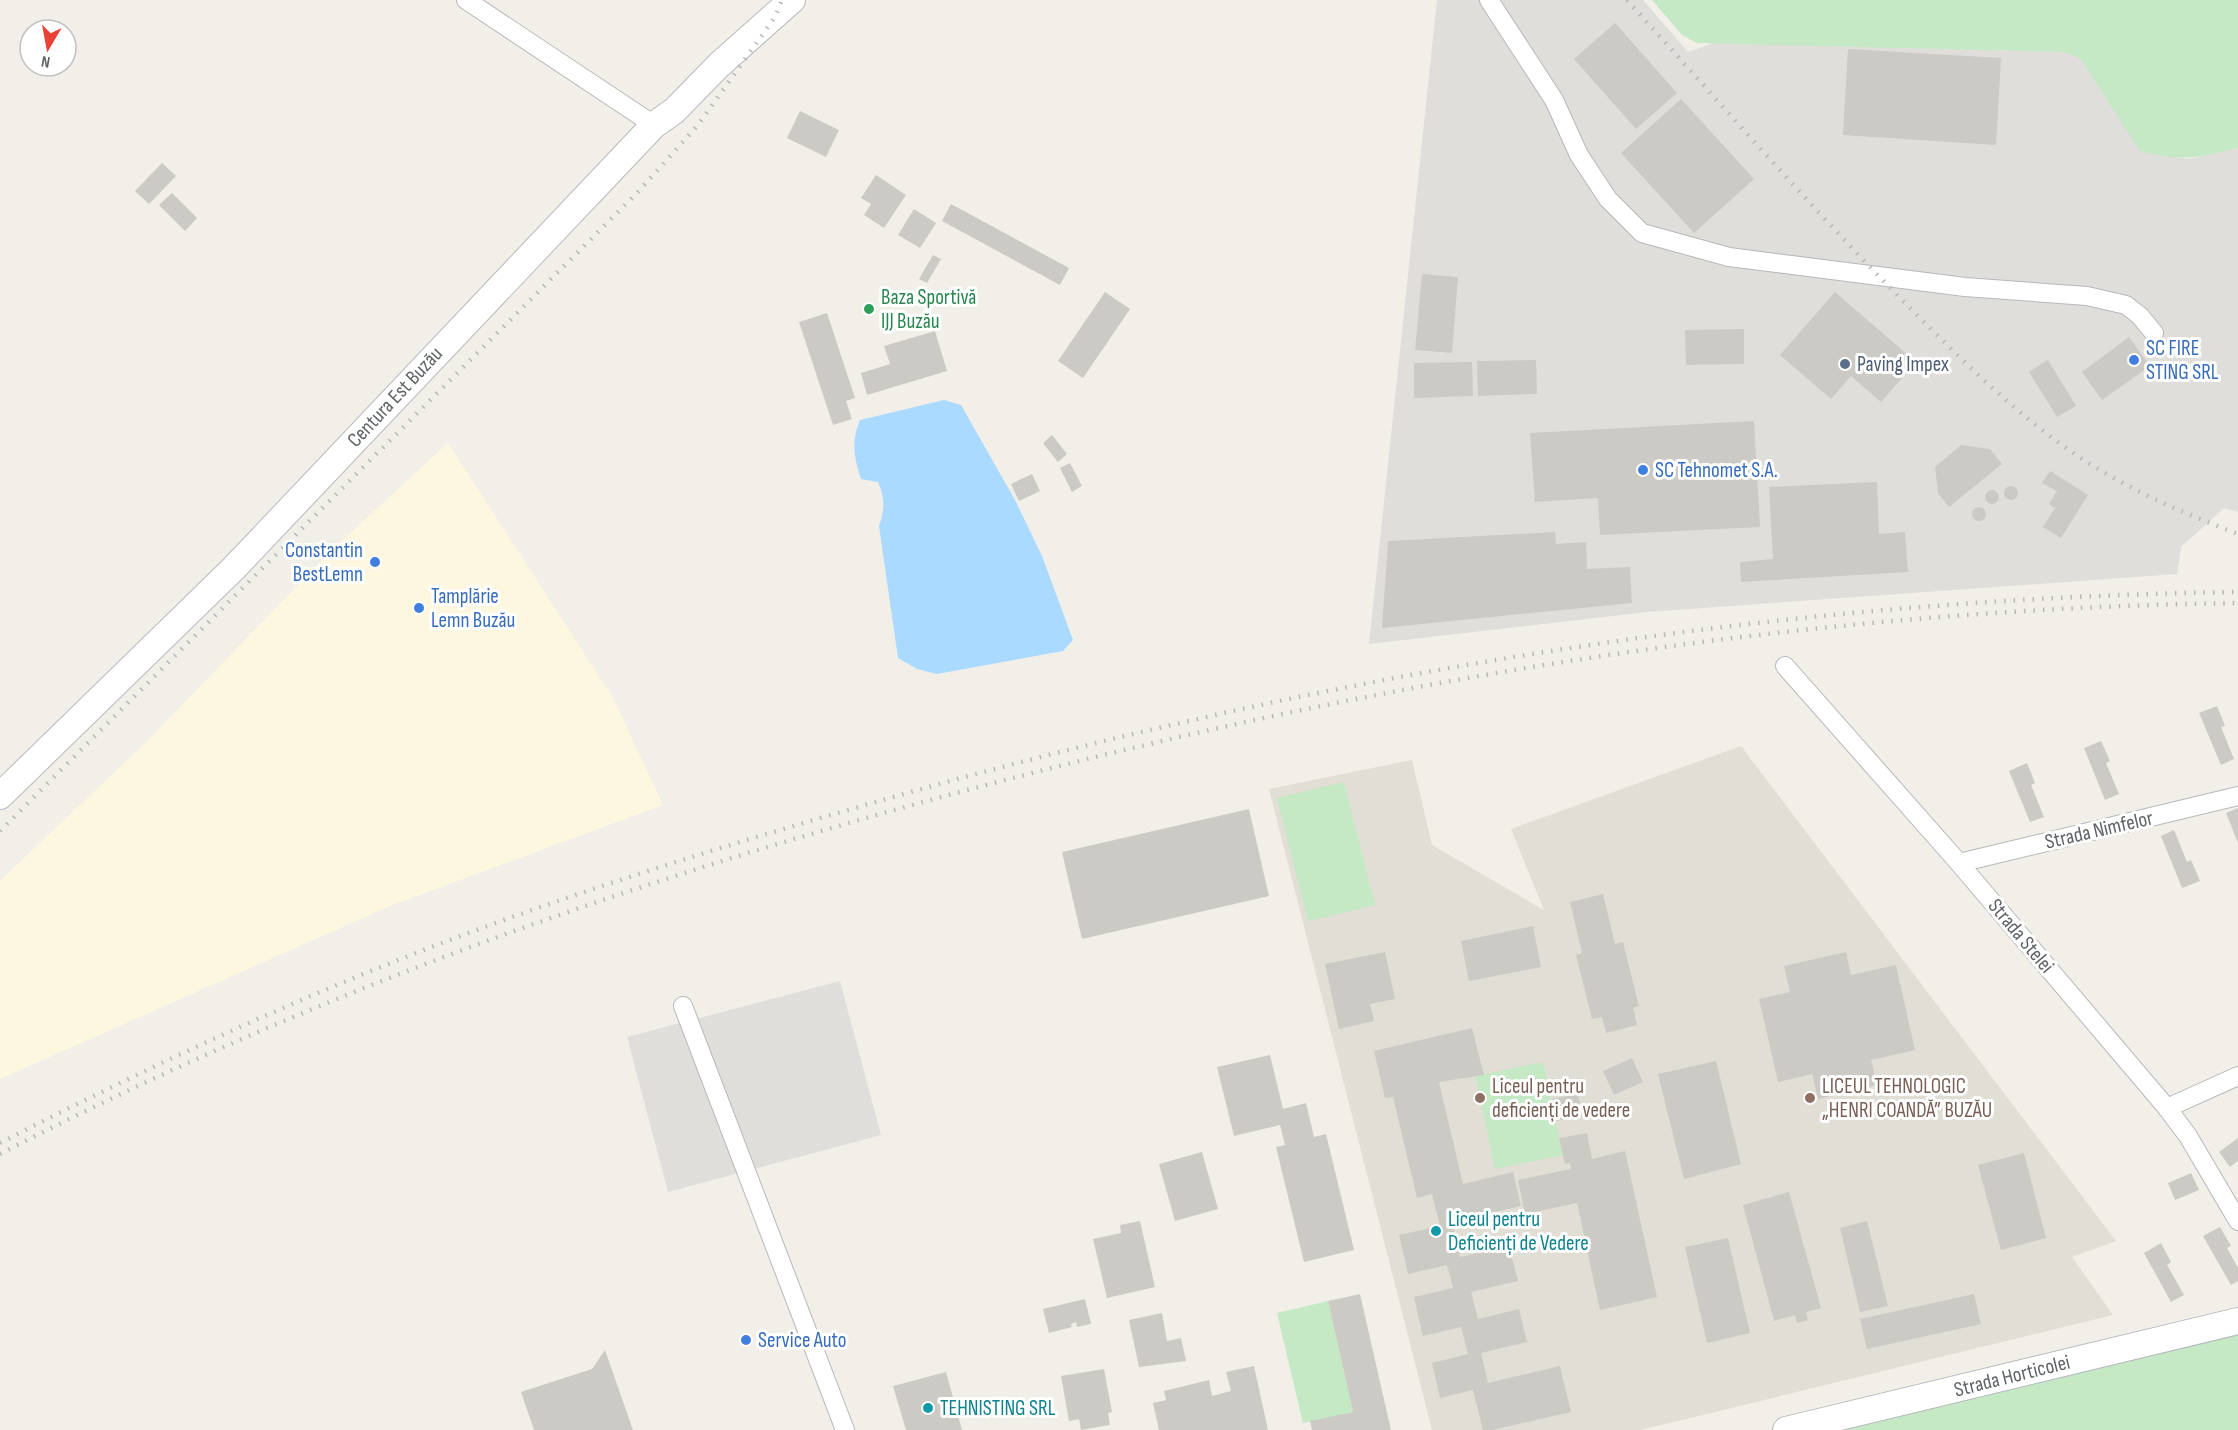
<svg xmlns="http://www.w3.org/2000/svg" width="2238" height="1430" viewBox="0 0 2238 1430" font-family="'Sofia Sans Condensed',sans-serif">
  <style>
    .commercial { fill: #fef7e0 }
    .industrial { fill: #e0deda }
    .education { fill: #e1ded6 }
    .green { fill: #c5e8c5 }
    .water { fill: #aadaff }
    .building { fill: #cccac5 }
    .lines { fill: none; stroke-linecap: round; stroke-linejoin: round }
    .minor-casing { stroke: #b5b8bc; stroke-width: 20 }
    .secondary-casing { stroke: #b6babf; stroke-width: 28 }
    .minor { stroke: #fff; stroke-width: 18 }
    .secondary { stroke: #fff; stroke-width: 26 }
    .rail { stroke: #b6b7b8; stroke-width: 4.5; stroke-dasharray: 1.5 8; stroke-linecap: butt }
    .leisure-dot { fill: #2e9e5b; stroke: #fff; stroke-width: 2 }
    .shop-dot { fill: #3f7fe0; stroke: #fff; stroke-width: 2 }
    .service-dot { fill: #5c6f8a; stroke: #fff; stroke-width: 2 }
    .education-dot { fill: #8d6e63; stroke: #fff; stroke-width: 2 }
    .culture-dot { fill: #0f9aa8; stroke: #fff; stroke-width: 2 }
    .labels { text-anchor: middle; dominant-baseline: central; stroke-width: 6; stroke-linejoin: round; paint-order: stroke }
    .leisure-label { font-size: 21px; fill: #27864d; stroke: #fff; text-anchor: start }
    .shop-label { font-size: 21px; fill: #366cbe; stroke: #fff; text-anchor: start }
    .service-label { font-size: 21px; fill: #4e5e75; stroke: #fff; text-anchor: start }
    .street-label { font-size: 21px; fill: #5f6368; stroke: #fff }
    .education-label { font-size: 21px; fill: #785e54; stroke: #fff; text-anchor: start }
    .culture-label { font-size: 21px; fill: #0d838f; stroke: #fff; text-anchor: start }
  </style>
  <rect width="100%" height="100%" fill="#f1efe8"/>
  <path class="commercial" d="M448,443L613,698L663,805L390,906L0,1079V881L145,743L334,548Z"/>
  <g class="industrial">
    <path d="M1437,0H1643L1688,52L1717,42L2064,52L2080,57L2141,151L2189,159L2238,148V512L2224,508L2181,547L2177,574L1647,612L1369,644Z"/>
    <path d="M840,981L881,1135L668,1192L627,1037Z"/>
  </g>
  <path class="education" d="M1741,746L2116,1241L2072,1257L2113,1315L1641,1430H1432L1269,789L1412,760L1432,845L1544,910L1511,829Z"/>
  <g class="green">
    <path d="M1652,0H2238V148C2197,158 2182,162 2140,151L2080,58L2064,52L1697,43L1682,35Z"/>
    <path d="M1344,782L1375,905L1308,921L1277,798Z"/>
    <path d="M1543,1062L1563,1155L1495,1169L1475,1076Z"/>
    <path d="M1328,1301L1353,1412L1303,1423L1277,1313Z"/>
    <path d="M2238,1323V1430H1839Z"/>
  </g>
  <path class="water" d="M944,400L961,405L1015,500L1042,556L1073,640L1063,651L937,674L917,669L898,658L879,526C885,509 885,498 878,482L861,479C854,457 851,442 860,420Z"/>
  <g class="building">
    <path d="M1615,23L1677,93L1636,129L1574,59Z"/>
    <path d="M1848,49L2001,58L1996,145L1843,135Z"/>
    <path d="M1681,99L1754,179L1694,233L1621,153Z"/>
    <path d="M800,111L839,130L826,157L787,138Z"/>
    <path d="M162,163L176,176L149,204L135,191Z"/>
    <path d="M876,175L906,195L884,228L864,215L871,204L861,198Z"/>
    <path d="M172,193L197,218L185,231L159,205Z"/>
    <path d="M951,204L1069,268L1060,285L942,221Z"/>
    <path d="M914,209L936,223L920,248L898,235Z"/>
    <path d="M933,255L941,259L927,283L919,279Z"/>
    <path d="M1422,274L1458,277L1452,353L1415,350Z"/>
    <path d="M1105,292L1130,309L1083,378L1058,361Z"/>
    <path d="M1835,292L1916,362L1881,402L1851,376L1831,399L1780,355Z"/>
    <path d="M827,313L855,398L846,401L852,419L833,425L799,322Z"/>
    <path d="M1744,329V364L1686,365L1685,330Z"/>
    <path d="M935,331L947,371L867,395L861,373L890,364L884,346Z"/>
    <path d="M2129,337L2150,366L2102,400L2082,372Z"/>
    <path d="M1536,360L1537,394L1478,396L1477,361Z"/>
    <path d="M2048,360L2076,406L2057,417L2029,372Z"/>
    <path d="M1472,362L1473,396L1414,398V363Z"/>
    <path d="M1754,421L1760,527L1600,535L1598,498L1535,502L1530,433Z"/>
    <path d="M1052,435L1067,454L1058,462L1043,443Z"/>
    <path d="M1961,445L1990,449L2002,464L1949,507L1938,493L1935,467Z"/>
    <path d="M1070,463L1082,486L1072,492L1060,468Z"/>
    <path d="M2050,471L2088,495L2061,538L2043,527L2055,508L2049,504L2057,491L2042,483Z"/>
    <path d="M1032,474L1040,491L1019,501L1011,484Z"/>
    <path d="M1877,482L1879,534L1905,532L1908,572L1741,582L1740,562L1773,559L1769,487Z"/>
    <circle cx="2011" cy="493" r="7"/>
    <circle cx="1992" cy="497" r="7"/>
    <circle cx="1979" cy="514" r="7"/>
    <path d="M1555,532L1556,544L1586,542L1587,569L1630,567L1632,603L1382,628L1388,541Z"/>
    <path d="M2217,706L2225,726L2221,727L2234,759L2221,765L2199,713Z"/>
    <path d="M2101,741L2110,761L2106,763L2119,794L2105,800L2084,748Z"/>
    <path d="M2027,763L2035,783L2031,785L2044,817L2030,822L2009,771Z"/>
    <path d="M2238,808V843L2226,813Z"/>
    <path d="M1249,809L1269,896L1082,939L1062,852Z"/>
    <path d="M2174,830L2187,862L2191,860L2200,881L2182,888L2161,836Z"/>
    <path d="M1603,894L1615,944L1623,942L1639,1006L1633,1008L1637,1025L1606,1033L1602,1017L1592,1019L1576,955L1582,953L1570,902Z"/>
    <path d="M1533,926L1541,967L1469,981L1461,941Z"/>
    <path d="M1385,952L1395,999L1370,1004L1374,1021L1339,1029L1325,964Z"/>
    <path d="M1846,952L1851,975L1896,965L1915,1050L1871,1060L1877,1085L1818,1099L1812,1074L1778,1082L1759,999L1790,992L1784,966Z"/>
    <path d="M1472,1028L1484,1075L1439,1082L1463,1184L1513,1172L1521,1206L1452,1222L1460,1257L1509,1246L1518,1281L1471,1292L1478,1319L1519,1309L1527,1342L1481,1353L1488,1383L1560,1366L1571,1412L1492,1430H1483L1473,1390L1440,1398L1432,1363L1468,1354L1461,1327L1423,1336L1414,1297L1453,1288L1447,1265L1408,1274L1399,1235L1440,1226L1432,1194L1417,1198L1393,1097L1385,1098L1374,1051Z"/>
    <path d="M1270,1055L1283,1109L1306,1103L1314,1137L1326,1134L1354,1250L1304,1262L1276,1147L1285,1145L1280,1125L1234,1136L1217,1067Z"/>
    <path d="M1632,1058L1643,1082L1614,1095L1603,1071Z"/>
    <path d="M1716,1061L1741,1164L1684,1179L1658,1074Z"/>
    <path d="M1578,1094L1582,1116L1556,1121L1552,1099Z"/>
    <path d="M1587,1133L1592,1159L1625,1151L1657,1297L1600,1310L1577,1203L1525,1214L1518,1180L1571,1169L1570,1163L1565,1164L1559,1138Z"/>
    <path d="M2238,1138V1161L2230,1167L2219,1152Z"/>
    <path d="M1202,1152L1218,1209L1175,1221L1159,1164Z"/>
    <path d="M2024,1153L2046,1238L2001,1250L1978,1165Z"/>
    <path d="M2191,1173L2199,1190L2175,1200L2168,1183Z"/>
    <path d="M1789,1192L1821,1308L1806,1312L1808,1320L1797,1323L1795,1315L1774,1321L1743,1205Z"/>
    <path d="M1140,1221L1155,1287L1107,1298L1093,1239L1121,1233L1120,1225Z"/>
    <path d="M1867,1221L1888,1306L1860,1312L1840,1228Z"/>
    <path d="M2220,1227L2231,1246L2227,1248L2238,1268V1281L2231,1285L2203,1236Z"/>
    <path d="M1728,1238L1750,1333L1707,1343L1685,1247Z"/>
    <path d="M2161,1243L2171,1262L2167,1265L2184,1295L2171,1302L2144,1253Z"/>
    <path d="M1360,1294L1391,1430H1312L1310,1421L1353,1412L1328,1301Z"/>
    <path d="M1974,1294L1981,1324L1867,1349L1860,1319Z"/>
    <path d="M1085,1299L1091,1324L1077,1327L1076,1322L1071,1324L1072,1327L1049,1333L1043,1309Z"/>
    <path d="M1162,1313L1167,1341L1181,1338L1186,1361L1139,1367L1129,1320Z"/>
    <path d="M605,1350L633,1430H534L521,1392L592,1369Z"/>
    <path d="M1254,1366L1268,1430H1159L1153,1403L1166,1400L1164,1391L1209,1380L1212,1396L1231,1391L1226,1372Z"/>
    <path d="M1104,1369L1112,1412L1108,1413L1110,1425L1081,1430L1079,1419L1069,1421L1061,1376Z"/>
    <path d="M946,1372L962,1430H906L893,1386Z"/>
  </g>
  <g class="lines">
    <g class="minor-casing">
      <g id="minor">
        <path d="M466,0L654,125"/>
        <path d="M1489,0L1554,100L1579,155L1608,199L1642,233L1729,257L1965,287L2087,296L2126,305L2140,316L2154,333"/>
        <path d="M1785,666L1959,863L2167,1108L2188,1136L2238,1221"/>
        <path d="M1959,863L2238,796"/>
        <path d="M683,1006L845,1430"/>
        <path d="M2167,1108L2238,1076"/>
      </g>
    </g>
    <g class="secondary-casing">
      <g id="secondary">
        <path d="M0,796L234,568L654,125L674,111L719,65L792,0"/>
        <path d="M1786,1430L2238,1321"/>
      </g>
    </g>
    <use href="#minor" class="minor"/>
    <use href="#secondary" class="secondary"/>
    <g class="rail">
      <path d="M1627,0C1720,103 1811,208 1909,307C1965,363 2020,419 2087,462C2134,492 2186,514 2238,534"/>
      <path d="M0,831L637,193L698,125L775,17L782,0"/>
      <path d="M0,1143C173,1054 351,973 535,909C663,864 794,825 925,788C1355,668 1792,598 2238,592"/>
      <path d="M0,1154C305,996 629,881 960,792C1379,679 1803,609 2238,603"/>
    </g>
  </g>
  <circle class="leisure-dot" cx="869" cy="309" r="6"/>
  <g class="shop-dot">
    <circle cx="2134" cy="360" r="6"/>
    <circle cx="1643" cy="470" r="6"/>
    <circle cx="375" cy="562" r="6"/>
    <circle cx="419" cy="608" r="6"/>
    <circle cx="746" cy="1340" r="6"/>
  </g>
  <circle class="service-dot" cx="1845" cy="364" r="6"/>
  <g class="education-dot">
    <circle cx="1480" cy="1098" r="6"/>
    <circle cx="1810" cy="1098" r="6"/>
  </g>
  <g class="culture-dot">
    <circle cx="1436" cy="1231" r="6"/>
    <circle cx="928" cy="1408" r="6"/>
  </g>
  <g class="labels">
    <g class="leisure-label">
      <text x="881" y="297">Baza Sportivă<tspan x="881" dy="24">IJJ Buzău</tspan></text>
    </g>
    <g class="shop-label">
      <text x="2146" y="348">SC FIRE<tspan x="2146" dy="24">STING SRL</tspan></text>
      <text x="1655" y="470">SC Tehnomet S.A.</text>
      <text x="363" y="550" text-anchor="end">Constantin<tspan x="363" dy="24">BestLemn</tspan></text>
      <text x="431" y="596">Tamplărie<tspan x="431" dy="24">Lemn Buzău</tspan></text>
      <text x="758" y="1340">Service Auto</text>
    </g>
    <g class="service-label">
      <text x="1857" y="364">Paving Impex</text>
    </g>
    <g class="street-label">
      <text transform="translate(395 397) rotate(-47)">Centura Est Buzău</text>
      <text transform="translate(2099 830) rotate(-13)">Strada Nimfelor</text>
      <text transform="translate(2021 936) rotate(50)">Strada Stelei</text>
      <text transform="translate(2012 1376) rotate(-14)">Strada Horticolei</text>
    </g>
    <g class="education-label">
      <text x="1492" y="1086">Liceul pentru<tspan x="1492" dy="24">deficienți de vedere</tspan></text>
      <text x="1822" y="1086">LICEUL TEHNOLOGIC<tspan x="1822" dy="24">„HENRI COANDĂ” BUZĂU</tspan></text>
    </g>
    <g class="culture-label">
      <text x="1448" y="1219">Liceul pentru<tspan x="1448" dy="24">Deficienți de Vedere</tspan></text>
      <text x="940" y="1408">TEHNISTING SRL</text>
    </g>
  </g>
  <g transform="translate(48 48) rotate(190)"><circle r="28" fill="#ffffff" stroke="#bfc1c3" stroke-width="1.5"/>
  <path d="M0-4.5L10 22L0 15L-10 22Z" fill="#ea4335"/>
  <text y="-9" font-size="16" font-weight="bold" text-anchor="middle" fill="#5f6368">N</text>
  </g>
</svg>
